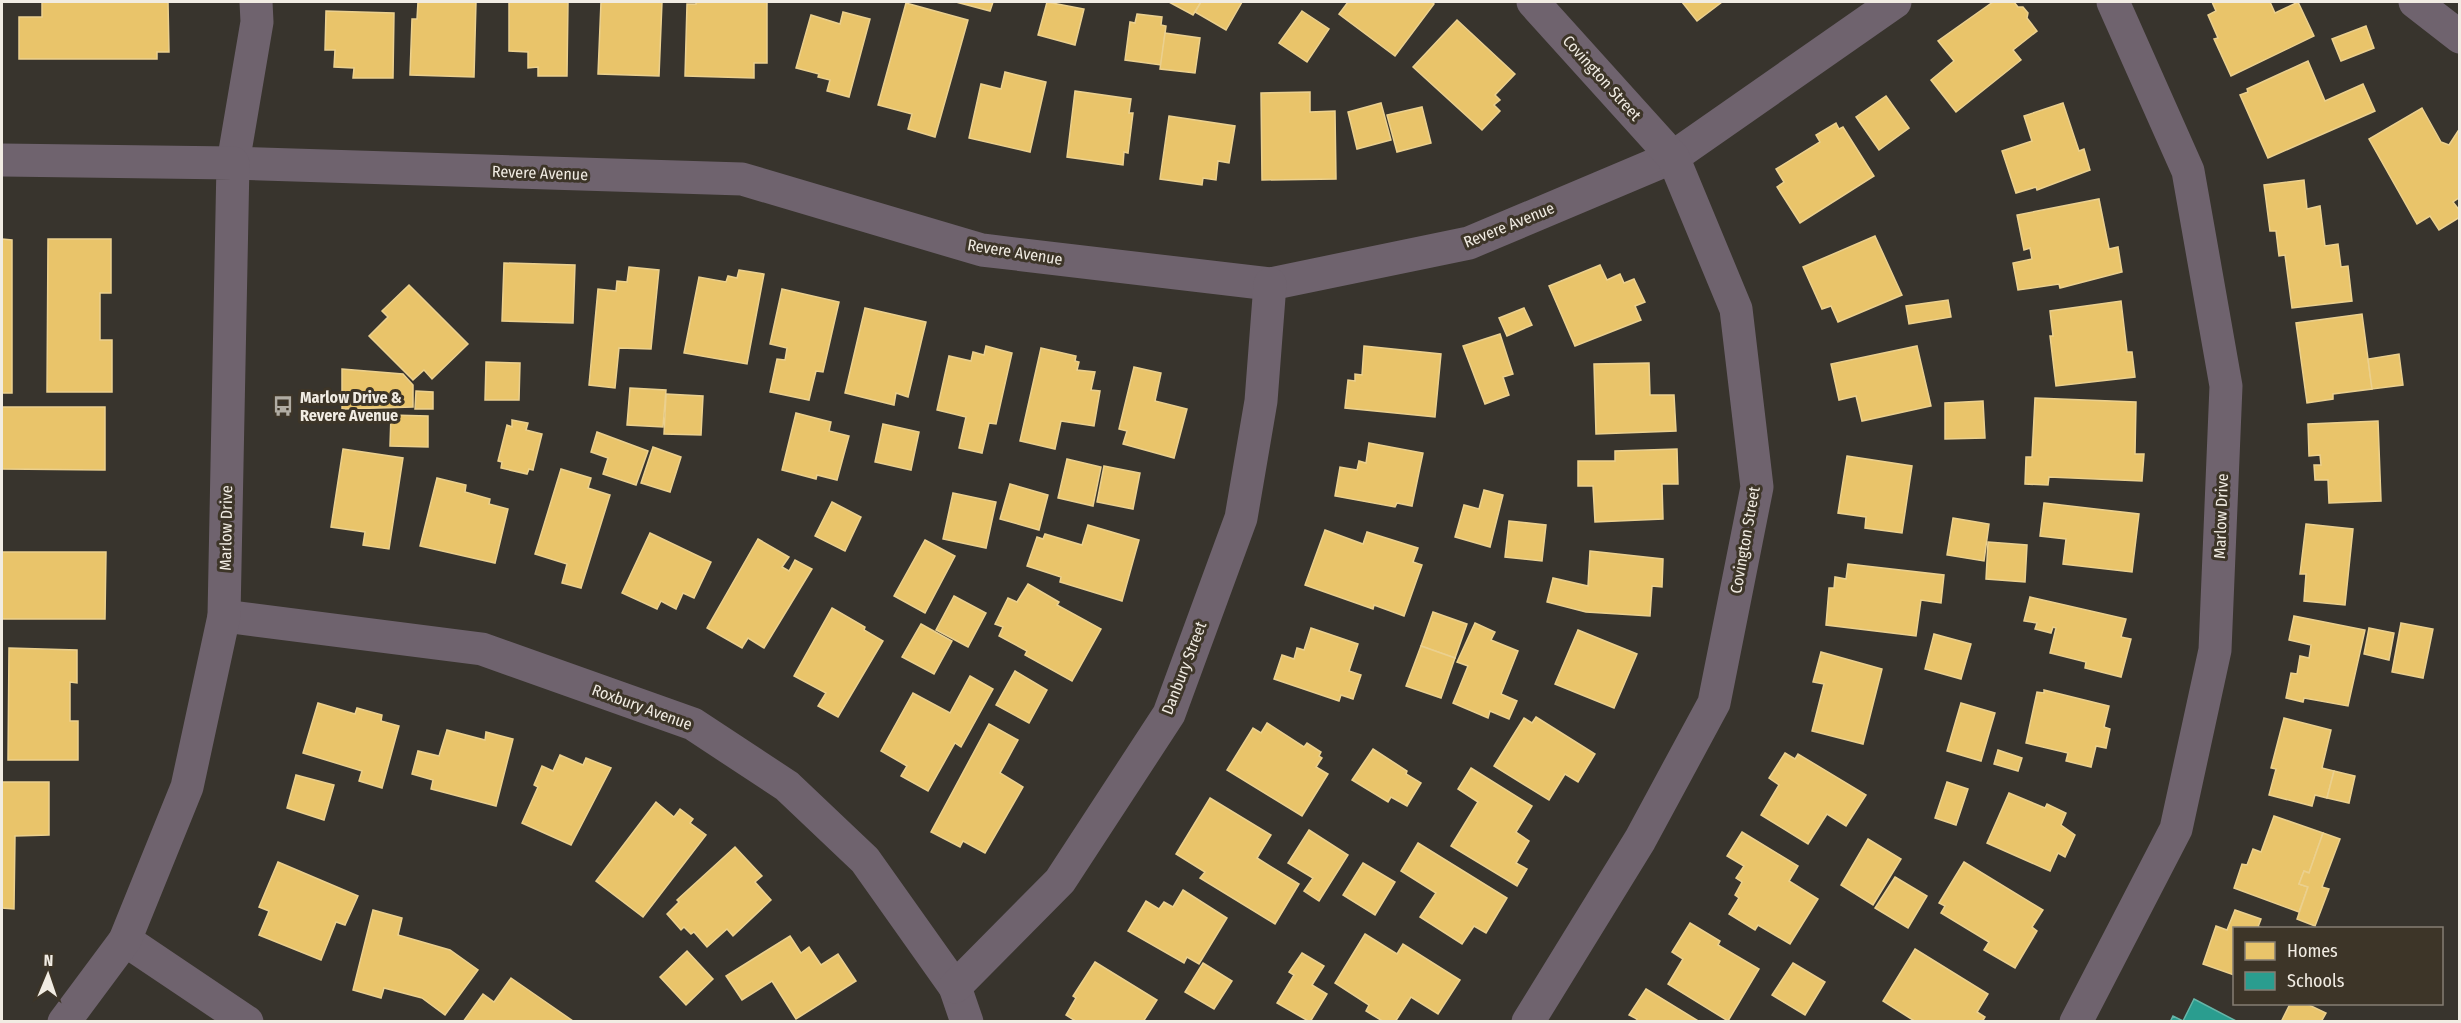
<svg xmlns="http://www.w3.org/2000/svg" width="2461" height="1023" viewBox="0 0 2461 1023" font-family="'Fira Sans Condensed',sans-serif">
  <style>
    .homes { fill: #e9c46a; stroke: #ebd08e; stroke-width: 1.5 }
    .schools { fill: #2a9d8f; stroke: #66b5a8; stroke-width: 1.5 }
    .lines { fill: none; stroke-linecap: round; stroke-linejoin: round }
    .minor { stroke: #6f636e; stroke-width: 33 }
    .tertiary { stroke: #6f636e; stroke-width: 33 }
    .labels { text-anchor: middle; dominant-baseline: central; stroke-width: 6; stroke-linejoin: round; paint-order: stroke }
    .street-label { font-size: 16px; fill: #f1ece3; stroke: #3d3528 }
    .poi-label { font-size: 16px; font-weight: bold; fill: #f1ece3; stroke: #3d3528; text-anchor: start }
  </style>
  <rect width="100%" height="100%" fill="#38342d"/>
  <g class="homes">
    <path d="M42,2H168L169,52H157V59H19V17H42Z"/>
    <path d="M418,2H476L474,77L410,75L412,19H417Z"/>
    <path d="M509,2H568L567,76H538V67L528,68V52L509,51Z"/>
    <path d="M601,2H662L659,76L598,74Z"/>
    <path d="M696,2H767V63H754V78L685,76L687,4H696Z"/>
    <path d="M956,2H993L990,11Z"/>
    <path d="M1047,2L1084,9L1075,45L1038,35Z"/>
    <path d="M1169,2H1201L1193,15Z"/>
    <path d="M1201,2H1242L1226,30L1195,12Z"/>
    <path d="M1348,2H1431L1434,4L1395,56L1339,14Z"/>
    <path d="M1682,2H1722L1697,21Z"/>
    <path d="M1993,2H2014L2018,7H2023L2028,13L2027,18L2037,31L2013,50L2021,60L1956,112L1931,80L1954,61L1938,41Z"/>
    <path d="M2212,2H2270L2275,13L2298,2L2314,36L2231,76L2214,39L2218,38L2208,15L2216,11Z"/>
    <path d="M906,3L968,20L935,137L908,129L912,114L878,105Z"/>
    <path d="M326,11L394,13L393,78H353L354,68L334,67L335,50H325Z"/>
    <path d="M1302,11L1329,29L1307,62L1279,43Z"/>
    <path d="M843,12L870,19L849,97L827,91L830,80L818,77L819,74L796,68L811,15L840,24Z"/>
    <path d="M1137,14L1162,17L1161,25L1166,26L1161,65L1125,60L1130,22L1135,23Z"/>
    <path d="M1457,20L1515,74L1495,95L1500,100L1494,105L1500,111L1482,130L1413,67Z"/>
    <path d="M2366,26L2374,48L2341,61L2332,39Z"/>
    <path d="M1165,33L1200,38L1195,73L1160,69Z"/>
    <path d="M2308,61L2325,101L2363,84L2375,111L2268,158L2240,95L2248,92L2247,89Z"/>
    <path d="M1005,72L1046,82L1030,152L969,138L981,84L1001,89Z"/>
    <path d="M1075,91L1131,99L1129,113H1133L1128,153L1124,152L1123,165L1067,157Z"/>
    <path d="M1310,92V112L1335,111L1336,179L1262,180L1261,93Z"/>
    <path d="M1886,96L1909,128L1879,150L1856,117Z"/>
    <path d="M1381,103L1391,140L1357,149L1348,112Z"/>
    <path d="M2063,103L2079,151L2084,149L2090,170L2037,190L2036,187L2016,193L2002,151L2032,141L2024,116Z"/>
    <path d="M1422,107L1431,143L1397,152L1387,115Z"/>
    <path d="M2422,108L2441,142L2449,145L2460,128V197L2453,202L2460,211V217L2439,230L2430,216L2417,224L2369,139Z"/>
    <path d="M1169,116L1235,126L1229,163L1218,161L1216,180L1203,178L1202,185L1160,179Z"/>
    <path d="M1836,123L1839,129L1843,127L1874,176L1800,223L1777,187L1784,182L1776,169L1820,142L1816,135Z"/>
    <path d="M2304,180L2307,209L2320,206L2325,246L2338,244L2341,267L2348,266L2352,301L2292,308L2285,255L2279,256L2276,231H2270L2264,185Z"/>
    <path d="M2099,199L2109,249L2118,247L2122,272L2060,288L2059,284L2018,290L2013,263L2032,259L2030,248L2024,250L2017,215Z"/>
    <path d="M1875,236L1902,295L1838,322L1831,306L1822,309L1803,267Z"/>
    <path d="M2,239L12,240V393H2Z"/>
    <path d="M48,239H111V293H100V340H112V392H47Z"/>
    <path d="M504,263L575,265L573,323L502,321Z"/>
    <path d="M1600,265L1607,280L1620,274L1624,283L1634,279L1645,302L1635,306L1641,320L1575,346L1549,286Z"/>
    <path d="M629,267L659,270L651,349L619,348L615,388L589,385L598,289L616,291L617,281L627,282Z"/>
    <path d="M739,270L764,274L747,364L684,353L699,277L726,282L728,276L737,278Z"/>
    <path d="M409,285L468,344L432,379L424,370L413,380L369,336L388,317L382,311Z"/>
    <path d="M782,289L839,302L823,372L816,371L809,400L770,392L777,359L785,360L787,348L770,344Z"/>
    <path d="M1948,300L1951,317L1909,324L1906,306Z"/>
    <path d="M2121,301L2127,352H2132L2135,377L2056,386L2050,336H2053L2050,311Z"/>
    <path d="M865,308L926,322L908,397L896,393L894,405L845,393Z"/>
    <path d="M1524,308L1532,325L1507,336L1499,318Z"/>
    <path d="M2362,314L2372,389L2333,394V399L2307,403L2296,323Z"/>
    <path d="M1500,334L1513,374L1503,377L1509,395L1485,404L1463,346Z"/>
    <path d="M986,346L1012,353L996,424L989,423L982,453L959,448L966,417L937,410L949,356L971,361L973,352L984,355Z"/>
    <path d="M1364,346L1441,354L1435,417L1345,408L1348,380L1355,381V374L1362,375Z"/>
    <path d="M1917,346L1931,406L1862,421L1856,396L1839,400L1831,364Z"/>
    <path d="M1041,348L1076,356L1075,361L1079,362L1077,370L1095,372L1091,390L1100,391L1094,426L1061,421L1055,449L1020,441Z"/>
    <path d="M2399,354L2403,385L2372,389L2368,359Z"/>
    <path d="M486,362L520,363L519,400H485Z"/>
    <path d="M1649,363L1650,395H1674L1676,431L1596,434L1594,364Z"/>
    <path d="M1134,367L1161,373L1155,401L1187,409L1174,458L1123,444L1127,431L1119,429Z"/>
    <path d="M342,369L403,374L413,385V407L342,409Z"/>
    <path d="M630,388L666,390L663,427L627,425Z"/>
    <path d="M416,391L433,392V409H415Z"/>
    <path d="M666,394L703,396L701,435L664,434Z"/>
    <path d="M2035,398L2136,402L2135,454H2144L2142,481L2049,477L2048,485L2025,484L2026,457H2032Z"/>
    <path d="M1983,401L1985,438L1945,439V403Z"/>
    <path d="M2,407H105V470L2,469Z"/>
    <path d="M796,413L831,422L829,431L849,436L837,480L817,475L816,479L782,470Z"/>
    <path d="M391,415L428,416V447L390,446Z"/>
    <path d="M512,420L528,423L526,430L542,434L533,470L529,469L527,474L501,468L502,462L498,461L507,425L512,427Z"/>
    <path d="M2378,421L2381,501L2329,503L2328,480H2315L2314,465H2321L2320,455L2309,456L2308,424Z"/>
    <path d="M883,424L919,432L911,470L875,462Z"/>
    <path d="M597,432L648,451L636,485L603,474L608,458L591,452Z"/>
    <path d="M1369,443L1423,453L1412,506L1397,503L1395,507L1335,496L1340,467L1357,470L1359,461L1366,463Z"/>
    <path d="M653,447L681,457L670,492L641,483Z"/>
    <path d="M343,449L403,458L389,549L363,545L365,532L331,527Z"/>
    <path d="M1677,449L1678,484H1662L1663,519L1595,522L1593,486H1578V461H1615V451Z"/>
    <path d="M1847,456L1912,466L1902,533L1865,528L1866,517L1838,513Z"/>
    <path d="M1067,459L1101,467L1093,506L1058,498Z"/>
    <path d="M1104,466L1140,473L1133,509L1097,502Z"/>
    <path d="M561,469L591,478L588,488L610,495L581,588L562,583L567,564L535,554Z"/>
    <path d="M437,478L466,485L465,492L490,499L489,504L508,509L495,563L420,546Z"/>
    <path d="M1010,484L1048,495L1039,530L1000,519Z"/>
    <path d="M1484,490L1503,495L1490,547L1455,537L1464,505L1479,509Z"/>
    <path d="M953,493L996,502L986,548L943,539Z"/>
    <path d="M832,502L861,517L845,551L815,536Z"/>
    <path d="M2044,503L2139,514L2132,572L2063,564L2066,539L2040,536Z"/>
    <path d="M1953,518L1989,524L1984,561L1947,555Z"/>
    <path d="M1509,521L1546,525L1542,561L1505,557Z"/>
    <path d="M2306,524L2353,529L2345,605L2304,601L2306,574H2300Z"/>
    <path d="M1088,525L1139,540L1122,601L1060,582L1061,577L1027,566L1037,537L1043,539L1045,534L1082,545Z"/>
    <path d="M1325,530L1363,544L1367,532L1418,548L1413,562L1422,565L1404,616L1374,605L1373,609L1305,585Z"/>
    <path d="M650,533L711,562L694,598L683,593L676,609L661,601L657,609L622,593Z"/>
    <path d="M758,539L789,557L782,567L789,571L795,560L812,569L764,648L748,638L742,648L707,628Z"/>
    <path d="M925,540L955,556L925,613L894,596Z"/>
    <path d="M1988,542L2027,545L2025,582L1986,579Z"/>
    <path d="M1590,551L1663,559L1662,587L1652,586L1650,616L1586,612L1547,602L1553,578L1588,586Z"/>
    <path d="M2,552H106L105,619H2Z"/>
    <path d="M1848,564L1944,575L1941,603L1921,600L1916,636L1826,625L1829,588H1834L1835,577L1846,579Z"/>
    <path d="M1028,584L1059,602L1057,605L1101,629L1072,681L1025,655L1027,651L999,636L1003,627L995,624L1008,598L1017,602Z"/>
    <path d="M954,596L986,613L968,647L936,630Z"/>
    <path d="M2030,597L2126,619L2121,637L2131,639L2121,677L2085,668L2086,662L2050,653L2056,628L2053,627L2051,633L2035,629L2037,623L2024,621Z"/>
    <path d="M832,608L865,627L864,630L883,641L838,717L818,706L826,693L794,676Z"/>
    <path d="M1433,612L1467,624L1455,658L1421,646Z"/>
    <path d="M2294,616L2365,630L2348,706L2304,698L2303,702L2286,698L2291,673L2297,674L2300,656L2309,658L2311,645L2289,640Z"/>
    <path d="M1475,623L1495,632L1491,640L1518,651L1501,694L1517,701L1509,719L1490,711L1488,718L1453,703L1468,666L1457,662Z"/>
    <path d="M2401,623L2433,629L2423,678L2392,672Z"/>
    <path d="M921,624L952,641L934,674L902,657Z"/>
    <path d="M1311,628L1358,644L1349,671L1361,675L1353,699L1341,695L1339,701L1274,679L1282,655L1294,659L1297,648L1304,650Z"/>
    <path d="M2369,628L2394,633L2389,660L2364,654Z"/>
    <path d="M1578,630L1637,654L1614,708L1555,684Z"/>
    <path d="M1934,634L1971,644L1961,679L1925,669Z"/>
    <path d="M1421,646L1455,658L1441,698L1406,686Z"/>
    <path d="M9,648L77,650V683L70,682V721H78V760H8Z"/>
    <path d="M1821,652L1882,669L1863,744L1812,731L1824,684L1813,682Z"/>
    <path d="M1015,671L1047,690L1029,723L996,705Z"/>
    <path d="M970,676L993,689L961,747L955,743L928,791L901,776L907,766L881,751L913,693L950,713Z"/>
    <path d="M2044,690L2109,706L2104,727L2110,729L2106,748L2096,746L2091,767L2066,761L2068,753L2026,743L2037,692L2044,693Z"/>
    <path d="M318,703L355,714L357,708L382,715L381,721L399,726L382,788L359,781L362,771L303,753Z"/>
    <path d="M1961,703L1995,713L1981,761L1947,751Z"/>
    <path d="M1536,717L1595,754L1578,782L1565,774L1549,800L1494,766L1524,718L1532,723Z"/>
    <path d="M2284,718L2331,730L2322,768L2334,771L2327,798L2315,795L2312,806L2269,795L2276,769L2271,768Z"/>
    <path d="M1267,723L1304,747L1307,743L1321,752L1319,756L1322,758L1316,767L1328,774L1302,816L1227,770L1253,728L1261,733Z"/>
    <path d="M989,724L1018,740L1000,773L1023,787L985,853L963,841L960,847L931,832Z"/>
    <path d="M447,730L485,740L486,732L513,739L496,806L431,789L433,780L412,774L418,751L439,756Z"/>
    <path d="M1373,749L1407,771L1406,774L1421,783L1407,806L1391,797L1388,802L1352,780Z"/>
    <path d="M1998,750L2022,758L2018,771L1994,764Z"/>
    <path d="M1785,753L1795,759L1798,754L1866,795L1846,826L1827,814L1808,844L1761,815L1779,785L1769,778Z"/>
    <path d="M560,755L583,765L586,758L611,768L571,845L522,823L538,787L534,785L542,766L553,771Z"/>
    <path d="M1471,768L1532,806L1516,832L1529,841L1516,863L1527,869L1517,886L1451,846L1478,802L1458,789Z"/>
    <path d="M2334,771L2355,776L2349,803L2327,798Z"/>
    <path d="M296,775L334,785L324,820L287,808Z"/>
    <path d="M2,782H49V835L15,836L14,909L2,908Z"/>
    <path d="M1947,782L1968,789L1956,825L1935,818Z"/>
    <path d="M2009,793L2045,808L2047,804L2066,813L2061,825L2075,835L2065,857L2058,853L2050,871L1987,843Z"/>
    <path d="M1210,798L1271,835L1257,858L1299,884L1275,924L1200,878L1205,872L1176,854Z"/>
    <path d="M656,802L674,817L680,809L693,819L690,823L706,835L643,917L596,881Z"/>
    <path d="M2274,816L2323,833L2309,873L2304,871L2299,884L2308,887L2299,912L2234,888L2242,864L2247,865L2253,849L2261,852Z"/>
    <path d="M1309,830L1348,855L1319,901L1304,891L1313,878L1288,863Z"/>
    <path d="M1742,832L1798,866L1789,881L1818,899L1790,944L1758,925L1755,930L1729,914L1739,898L1735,895L1742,882L1736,878L1744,866L1727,856Z"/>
    <path d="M2323,833L2340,839L2322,887L2329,889L2315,926L2297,919L2308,887L2299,884L2304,871L2309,873Z"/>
    <path d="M1868,839L1901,859L1873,905L1841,885Z"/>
    <path d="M1418,843L1507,898L1486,933L1474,926L1462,944L1420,917L1436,893L1401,871Z"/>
    <path d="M735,847L762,876L755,882L771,900L733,936L727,929L707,947L694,932L691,934L684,927L681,930L667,914L679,902L677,900Z"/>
    <path d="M278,862L358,896L345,925L336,922L321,960L259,935L269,911L259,907Z"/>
    <path d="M1964,862L2043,910L2032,927L2037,931L2015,968L1984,950L1989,942L1941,913L1945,906L1939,903Z"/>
    <path d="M1363,863L1395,882L1375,915L1343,895Z"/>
    <path d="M1895,877L1927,896L1908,928L1875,908Z"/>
    <path d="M1183,890L1227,918L1199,964L1187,957L1184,963L1128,931L1146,901L1159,909L1164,902L1173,907Z"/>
    <path d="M373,910L402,918L398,935L450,950L478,970L445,1015L422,998L384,988L381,998L353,990Z"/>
    <path d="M2235,910L2261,919L2258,927L2263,928H2234V975L2203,964L2216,926L2227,930Z"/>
    <path d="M1690,923L1720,941L1718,945L1759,969L1728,1021L1668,984L1683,959L1672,952Z"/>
    <path d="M1365,934L1397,954L1403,944L1460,980L1438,1014L1411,997L1395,1022H1384L1366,1011L1369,1005L1335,983Z"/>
    <path d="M790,936L801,953L809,947L821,965L838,954L856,981L796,1019L772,981L742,1000L726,976Z"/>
    <path d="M1915,949L1988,994L1977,1012L1985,1017L1982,1022H1916L1883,1001Z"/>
    <path d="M687,951L713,979L686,1005L660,977Z"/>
    <path d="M1302,953L1324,966L1312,985L1327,994L1310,1022L1277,1003L1294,975L1289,972Z"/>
    <path d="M1095,962L1157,1000L1143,1022H1077L1066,1015L1076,998L1073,996Z"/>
    <path d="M1203,963L1232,981L1214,1009L1185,992Z"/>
    <path d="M1793,963L1825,982L1805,1015L1772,995Z"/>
    <path d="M511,978L573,1021L463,1022L483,994L494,1002Z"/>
    <path d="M1646,989L1700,1022H1635L1637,1019L1629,1015Z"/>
    <path d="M2290,1004H2307L2326,1013L2321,1022H2281Z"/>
  </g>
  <path class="schools" d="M2194,999L2238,1022H2170L2173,1016L2183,1021Z"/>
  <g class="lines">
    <g class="minor">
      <path d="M256,2L257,22L233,163L742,179L982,250L1270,284L1469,243L1673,157L1895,2"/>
      <path d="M2415,2L2460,37"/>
      <path d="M224,616L482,649L693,724L787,786L865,860L955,987L967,1022"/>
      <path d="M125,940L247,1022"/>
      <path d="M955,987L1060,881L1169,714L1241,518L1261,401L1270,284"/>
      <path d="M1528,1022L1640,840L1714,703L1757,487L1736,309L1673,157L1533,2"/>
      <path d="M2076,1022L2176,829L2215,650L2226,386L2188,171L2113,2"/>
    </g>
    <path class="tertiary" d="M2,160L233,163L224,616L187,787L125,940L64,1022"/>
  </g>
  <defs>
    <g id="bus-bare" transform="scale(1.62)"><path d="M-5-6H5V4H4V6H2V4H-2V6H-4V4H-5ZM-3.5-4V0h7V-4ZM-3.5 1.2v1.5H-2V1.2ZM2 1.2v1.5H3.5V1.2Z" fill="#b0aca3" stroke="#3d3528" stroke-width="2.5" paint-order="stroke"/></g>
  </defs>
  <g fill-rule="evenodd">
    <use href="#bus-bare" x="283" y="406"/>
  </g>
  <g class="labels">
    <g class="street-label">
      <text transform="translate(1602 78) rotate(48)">Covington Street</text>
      <text transform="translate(540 173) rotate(2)">Revere Avenue</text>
      <text transform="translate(1509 225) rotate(-22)">Revere Avenue</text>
      <text transform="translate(1015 252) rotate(9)">Revere Avenue</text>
      <text transform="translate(2221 516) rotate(-88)">Marlow Drive</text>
      <text transform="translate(226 528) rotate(-89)">Marlow Drive</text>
      <text transform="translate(1745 540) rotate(-80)">Covington Street</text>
      <text transform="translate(1184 668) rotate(-69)">Danbury Street</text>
      <text transform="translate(642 707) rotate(20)">Roxbury Avenue</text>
    </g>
    <g class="poi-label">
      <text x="300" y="397">Marlow Drive &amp;<tspan x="300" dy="18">Revere Avenue</tspan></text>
    </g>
  </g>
  <rect width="2461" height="1023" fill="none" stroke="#f1ece3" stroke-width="6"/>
  <rect x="2233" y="927" width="210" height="78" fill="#3d3528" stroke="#857e73" stroke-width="1.5"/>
  <rect x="2245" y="942" width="30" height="18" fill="#e9c46a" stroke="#857e73" stroke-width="1.5"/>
  <text x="2287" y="957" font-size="18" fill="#f1ece3">Homes</text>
  <rect x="2245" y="972" width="30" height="18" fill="#2a9d8f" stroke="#857e73" stroke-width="1.5"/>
  <text x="2287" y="987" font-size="18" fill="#f1ece3">Schools</text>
  <g transform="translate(48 975) rotate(2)" stroke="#3d3528" stroke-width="4.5" paint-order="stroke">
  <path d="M0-4.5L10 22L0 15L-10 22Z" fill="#f1ece3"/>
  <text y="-9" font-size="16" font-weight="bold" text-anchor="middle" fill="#f1ece3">N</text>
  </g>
</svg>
